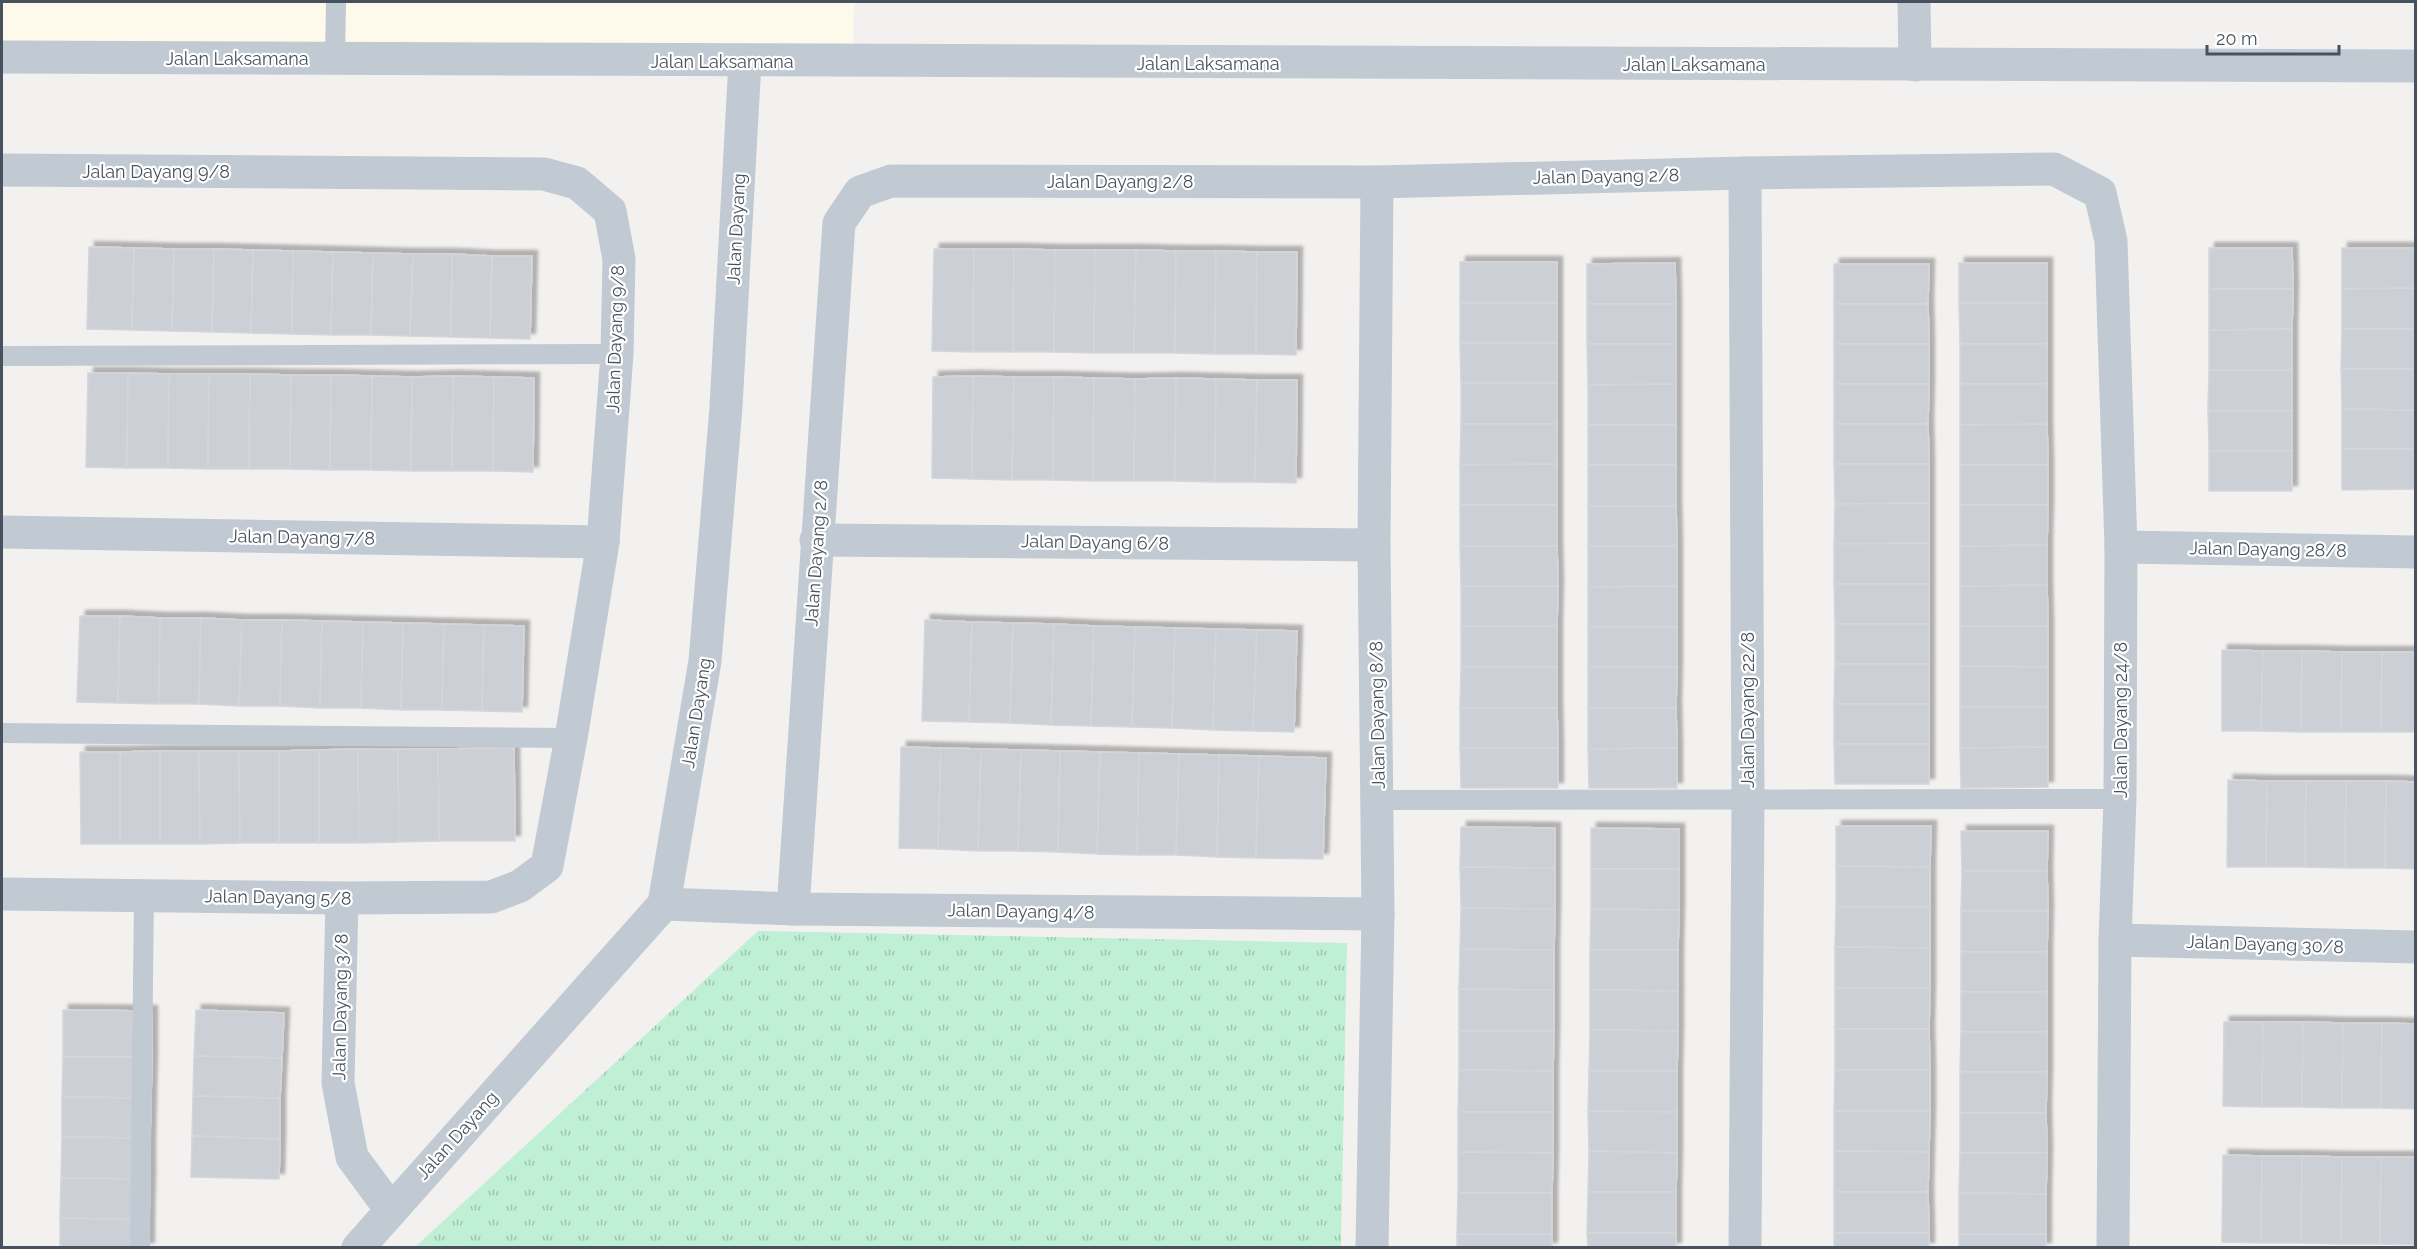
<svg xmlns="http://www.w3.org/2000/svg" width="2417" height="1249" viewBox="0 0 2417 1249" font-family="Raleway,sans-serif">
  <style>
    .commercial { fill: #fdf9eb }
    .grass { fill: url(#grass-tufts) }
    .building { fill: #cccfd6; stroke: #d4d6dc; stroke-width: 1.5; filter: url(#shadow) }
    .lines { fill: none; stroke-linecap: round; stroke-linejoin: round }
    .service { stroke: #c1cad2; stroke-width: 20 }
    .minor { stroke: #c1cad2; stroke-width: 33 }
    .tertiary { stroke: #c1cad2; stroke-width: 33 }
    .labels { text-anchor: middle; dominant-baseline: central; stroke-width: 4.5; stroke-linejoin: round; paint-order: stroke }
    .street-label { font-size: 18px; fill: #48525e; stroke: #fff }
  </style>
  <defs>
    <pattern id="grass-tufts" width="24" height="20" patternUnits="userSpaceOnUse" patternTransform="scale(1.5)"><rect width="24" height="20" fill="#bff0d5"/><path d="M3 7l-1-3M5 7V3M7 7l1-3M15 17l-1-3M17 17v-4M19 17l1-3" fill="none" stroke="#9dc5b0"/></pattern>
    <filter id="shadow"><feDropShadow dx="5.5" dy="-5.5" stdDeviation="1.5" flood-color="#0004"/></filter>
  </defs>
  <rect width="100%" height="100%" fill="#f3f1f0"/>
  <path class="commercial" d="M2,2H854L853,61L2,53Z"/>
  <path class="grass" d="M758,931L1347,943L1341,1247H415Z"/>
  <g class="building">
    <path d="M89,247L134,248L132,330L87,329Z"/>
    <path d="M134,248L174,249L172,331L132,330Z"/>
    <path d="M2209,248H2292L2293,289H2209Z"/>
    <path d="M2342,248H2416V288L2342,289Z"/>
    <path d="M174,249H214L212,332L172,331Z"/>
    <path d="M214,249L253,250L251,333L212,332Z"/>
    <path d="M934,249H974L973,352L932,351Z"/>
    <path d="M974,249H1014L1013,352H973Z"/>
    <path d="M1014,249L1055,250L1054,352H1013Z"/>
    <path d="M253,250L293,251L292,334L251,333Z"/>
    <path d="M1055,250H1095L1094,353L1054,352Z"/>
    <path d="M1095,250H1136L1134,353H1094Z"/>
    <path d="M1136,250L1176,251L1175,353H1134Z"/>
    <path d="M293,251L333,252L331,335L292,334Z"/>
    <path d="M1176,251H1216L1215,354L1175,353Z"/>
    <path d="M1216,251L1257,252L1256,354H1215Z"/>
    <path d="M333,252L373,253L371,335H331Z"/>
    <path d="M1257,252H1297L1296,355L1256,354Z"/>
    <path d="M373,253L413,254L410,336L371,335Z"/>
    <path d="M413,254H452L451,337L410,336Z"/>
    <path d="M452,254L492,256L490,338L451,337Z"/>
    <path d="M492,256H532L530,339L490,338Z"/>
    <rect x="1460" y="262" width="97" height="41"/>
    <path d="M1675,263L1676,304H1587V264Z"/>
    <rect x="1959" y="263" width="88" height="40"/>
    <path d="M1834,264H1929L1928,304H1834Z"/>
    <path d="M2416,288V329H2342V289Z"/>
    <path d="M2209,289H2293L2292,329L2209,330Z"/>
    <rect x="1460" y="303" width="97" height="40"/>
    <path d="M1959,303H2047V344H1960Z"/>
    <rect x="1587" y="304" width="89" height="40"/>
    <path d="M1834,304H1928L1929,344H1834Z"/>
    <path d="M2292,329V370H2209V330Z"/>
    <path d="M2342,329H2416V369H2341Z"/>
    <path d="M1460,343H1557V383H1461Z"/>
    <path d="M1587,344H1676V384L1588,385Z"/>
    <rect x="1834" y="344" width="95" height="40"/>
    <rect x="1960" y="344" width="87" height="40"/>
    <path d="M2341,369H2416V410L2342,409Z"/>
    <path d="M2209,370H2292V411H2208Z"/>
    <path d="M88,373H128L127,468L86,467Z"/>
    <path d="M128,373L169,374L168,468H127Z"/>
    <path d="M169,374H209L208,469L168,468Z"/>
    <path d="M209,374H250L249,469H208Z"/>
    <path d="M250,374L291,375L290,469H249Z"/>
    <path d="M291,375H331L330,470L290,469Z"/>
    <path d="M331,375L372,376L371,470H330Z"/>
    <path d="M372,376L412,377L411,471L371,470Z"/>
    <path d="M453,376L452,471H411L412,377Z"/>
    <path d="M453,376L494,377L493,471H452Z"/>
    <path d="M973,376L972,479L932,478L933,377Z"/>
    <path d="M973,376L1014,377L1012,480L972,479Z"/>
    <path d="M494,377L534,378L533,472L493,471Z"/>
    <path d="M1014,377H1054L1053,480H1012Z"/>
    <path d="M1054,377L1094,378L1093,481L1053,480Z"/>
    <path d="M1094,378L1135,379L1134,481H1093Z"/>
    <path d="M1176,378L1175,481H1134L1135,379Z"/>
    <path d="M1176,378L1216,379L1215,482L1175,481Z"/>
    <path d="M1216,379L1257,380L1255,482H1215Z"/>
    <path d="M1257,380H1297L1296,483L1255,482Z"/>
    <rect x="1461" y="383" width="96" height="41"/>
    <path d="M1676,384V425H1588V385Z"/>
    <path d="M1834,384H1929L1928,424H1834Z"/>
    <path d="M1960,384H2047V424L1960,425Z"/>
    <path d="M2342,409L2416,410V449H2342Z"/>
    <path d="M2208,411H2292V451H2209Z"/>
    <path d="M1461,424H1557V464L1460,465Z"/>
    <path d="M1834,424H1928L1929,464H1834Z"/>
    <path d="M2047,424L2048,465H1960V425Z"/>
    <rect x="1588" y="425" width="88" height="40"/>
    <path d="M2342,449H2416V489L2342,490Z"/>
    <rect x="2209" y="451" width="83" height="40"/>
    <path d="M1557,464V505H1460V465Z"/>
    <path d="M1834,464H1929V503L1835,504Z"/>
    <rect x="1588" y="465" width="88" height="41"/>
    <rect x="1960" y="465" width="88" height="40"/>
    <path d="M1929,503V543L1834,544L1835,504Z"/>
    <rect x="1460" y="505" width="97" height="41"/>
    <path d="M1960,505H2048L2047,545L1960,546Z"/>
    <path d="M1588,506H1676L1677,546H1588Z"/>
    <path d="M1929,543V584H1834V544Z"/>
    <path d="M2047,545V585L1960,586V546Z"/>
    <path d="M1460,546H1557L1558,586H1461Z"/>
    <path d="M1588,546H1677V586L1588,587Z"/>
    <path d="M1834,584H1929V624H1835Z"/>
    <path d="M2047,585L2048,626H1960V586Z"/>
    <path d="M1461,586H1558L1557,626H1461Z"/>
    <path d="M1677,586V627H1588V587Z"/>
    <path d="M80,616H120L118,703L77,702Z"/>
    <path d="M120,616L160,618L159,704L118,703Z"/>
    <path d="M160,618H201L199,704H159Z"/>
    <path d="M201,618L242,620L239,706L199,704Z"/>
    <path d="M242,620H282L280,706H239Z"/>
    <path d="M282,620L322,621L320,708L280,706Z"/>
    <path d="M925,620L972,622L969,722L922,721Z"/>
    <path d="M322,621L363,622L361,708H320Z"/>
    <path d="M363,622L403,623L401,710L361,708Z"/>
    <path d="M972,622L1013,623L1010,723L969,722Z"/>
    <path d="M403,623L444,624L442,710H401Z"/>
    <path d="M1013,623L1054,624L1051,725L1010,723Z"/>
    <path d="M444,624L484,625L482,711L442,710Z"/>
    <path d="M1054,624L1094,626L1091,726L1051,725Z"/>
    <rect x="1835" y="624" width="94" height="40"/>
    <path d="M484,625L524,626L522,712L482,711Z"/>
    <path d="M1094,626L1135,627L1132,727L1091,726Z"/>
    <rect x="1461" y="626" width="96" height="41"/>
    <path d="M1960,626H2048V667L1960,666Z"/>
    <path d="M1135,627L1175,628L1172,728L1132,727Z"/>
    <rect x="1588" y="627" width="89" height="40"/>
    <path d="M1175,628L1216,629L1213,730L1172,728Z"/>
    <path d="M1216,629L1257,630L1253,731L1213,730Z"/>
    <path d="M1257,630L1297,631L1294,732L1253,731Z"/>
    <path d="M2222,650L2263,651L2261,731H2222Z"/>
    <path d="M2263,651H2302L2301,732L2261,731Z"/>
    <path d="M2302,651L2342,652L2341,732H2301Z"/>
    <path d="M2342,652H2382L2381,732H2341Z"/>
    <path d="M2382,652H2416V732H2381Z"/>
    <path d="M1835,664H1929V704H1834Z"/>
    <path d="M1960,666L2048,667V707H1960Z"/>
    <path d="M1461,667H1557V708H1460Z"/>
    <path d="M1588,667H1677L1676,708H1588Z"/>
    <rect x="1834" y="704" width="95" height="40"/>
    <path d="M1960,707H2048V747L1960,748Z"/>
    <path d="M1460,708H1557L1558,748H1460Z"/>
    <path d="M1588,708H1676L1677,748L1588,749Z"/>
    <path d="M1834,744H1929V784H1835Z"/>
    <path d="M901,747L941,748L938,849L899,848Z"/>
    <path d="M2048,747V787L1961,788L1960,748Z"/>
    <path d="M514,748L515,841H439L438,749Z"/>
    <path d="M941,748L981,749L978,851L938,849Z"/>
    <path d="M1460,748H1558V788H1461Z"/>
    <path d="M1677,748V788H1589L1588,749Z"/>
    <path d="M358,749L359,843H319V750Z"/>
    <path d="M358,749H398L399,842L359,843Z"/>
    <path d="M398,749H438L439,841L399,842Z"/>
    <path d="M981,749L1021,750L1018,851H978Z"/>
    <path d="M319,750V843H279V751Z"/>
    <path d="M1021,750L1060,751L1058,852L1018,851Z"/>
    <path d="M160,751V844H120V752Z"/>
    <path d="M160,751H199L200,844H160Z"/>
    <path d="M199,751H239L240,843L200,844Z"/>
    <path d="M239,751H279V843H240Z"/>
    <path d="M1060,751L1100,752L1097,854L1058,852Z"/>
    <path d="M80,752H120V844H81Z"/>
    <path d="M1100,752L1139,753L1137,855L1097,854Z"/>
    <path d="M1139,753L1179,754L1176,855H1137Z"/>
    <path d="M1179,754L1219,755L1217,857L1176,855Z"/>
    <path d="M1219,755L1259,756L1256,858L1217,857Z"/>
    <path d="M1259,756L1326,758L1323,859L1256,858Z"/>
    <path d="M2228,780L2267,781L2266,867H2227Z"/>
    <path d="M2267,781H2306L2305,867H2266Z"/>
    <path d="M2306,781H2346L2345,868L2305,867Z"/>
    <path d="M2346,781H2386L2385,868H2345Z"/>
    <path d="M2386,781L2416,782V869L2385,868Z"/>
    <path d="M1836,826H1931L1930,867L1836,866Z"/>
    <path d="M1461,827L1555,828V868L1460,867Z"/>
    <path d="M1591,828L1679,829V869H1591Z"/>
    <path d="M1961,831H2048L2047,871H1962Z"/>
    <path d="M1836,866L1930,867V907H1836Z"/>
    <path d="M1460,867L1555,868V909L1461,908Z"/>
    <path d="M1591,869H1679V910L1591,909Z"/>
    <path d="M1962,871H2047L2048,911H1961Z"/>
    <path d="M1836,907H1930V948L1835,947Z"/>
    <path d="M1461,908L1555,909L1554,950L1460,949Z"/>
    <path d="M1591,909L1679,910L1678,950H1590Z"/>
    <path d="M1961,911H2048L2047,952H1961Z"/>
    <path d="M1835,947L1930,948V988H1835Z"/>
    <path d="M1460,949L1554,950V990L1459,989Z"/>
    <path d="M1590,950H1678V991L1590,990Z"/>
    <rect x="1961" y="952" width="86" height="40"/>
    <path d="M1835,988H1930L1929,1029H1835Z"/>
    <path d="M1459,989L1554,990V1031H1459Z"/>
    <path d="M1590,990L1678,991V1031L1590,1030Z"/>
    <rect x="1961" y="992" width="86" height="40"/>
    <path d="M63,1010L152,1011V1057H63Z"/>
    <path d="M196,1010L284,1013L282,1058L194,1056Z"/>
    <path d="M2224,1022H2263L2262,1107L2223,1106Z"/>
    <path d="M2263,1022H2303L2302,1107H2262Z"/>
    <path d="M2303,1022L2343,1023L2342,1108L2302,1107Z"/>
    <path d="M2343,1023H2382L2381,1108H2342Z"/>
    <path d="M2382,1023L2416,1024V1109L2381,1108Z"/>
    <path d="M1835,1029H1929L1930,1070H1835Z"/>
    <path d="M1590,1030L1678,1031L1677,1071H1589Z"/>
    <path d="M1459,1031H1554L1553,1071L1459,1070Z"/>
    <path d="M1961,1032H2047V1072H1960Z"/>
    <path d="M194,1056L282,1058L280,1098L193,1096Z"/>
    <path d="M63,1057H152L151,1098L62,1097Z"/>
    <path d="M1459,1070L1553,1071V1112H1458Z"/>
    <path d="M1835,1070H1930V1111H1834Z"/>
    <path d="M1589,1071H1677V1112L1588,1111Z"/>
    <path d="M1960,1072H2047L2046,1113H1960Z"/>
    <path d="M193,1096L280,1098V1139L192,1136Z"/>
    <path d="M62,1097L151,1098L150,1138L62,1137Z"/>
    <path d="M1588,1111L1677,1112V1153L1589,1151Z"/>
    <path d="M1834,1111H1930L1929,1152L1834,1151Z"/>
    <path d="M1458,1112H1553V1153L1458,1152Z"/>
    <path d="M1960,1113H2046L2047,1153H1960Z"/>
    <path d="M192,1136L280,1139L279,1179L191,1177Z"/>
    <path d="M62,1137L150,1138V1179L61,1178Z"/>
    <path d="M1589,1151L1677,1153L1676,1192H1588Z"/>
    <path d="M1834,1151L1929,1152L1928,1192H1834Z"/>
    <path d="M1458,1152L1553,1153L1552,1193H1458Z"/>
    <path d="M1960,1153H2047L2046,1194L1959,1193Z"/>
    <path d="M2223,1155L2262,1156L2261,1243L2222,1242Z"/>
    <path d="M2262,1156H2302L2301,1243H2261Z"/>
    <path d="M2302,1156L2342,1157L2341,1244L2301,1243Z"/>
    <path d="M2342,1157H2381L2380,1244H2341Z"/>
    <path d="M2381,1157H2416V1245L2380,1244Z"/>
    <path d="M61,1178L150,1179L149,1220L60,1218Z"/>
    <path d="M1588,1192H1676V1233H1587Z"/>
    <path d="M1834,1192H1928L1929,1233H1834Z"/>
    <path d="M1458,1193H1552V1234H1457Z"/>
    <path d="M1959,1193L2046,1194V1234H1959Z"/>
    <path d="M60,1218L149,1220V1248H60Z"/>
    <path d="M1587,1233H1676V1248H1588Z"/>
    <rect x="1834" y="1233" width="95" height="15"/>
    <rect x="1457" y="1234" width="95" height="14"/>
    <rect x="1959" y="1234" width="87" height="14"/>
  </g>
  <g class="lines">
    <g class="service">
      <path d="M335,58L336,2"/>
      <path d="M2,356L617,354"/>
      <path d="M2,733L571,738"/>
      <path d="M1378,800L2120,799"/>
      <path d="M140,1248L144,895"/>
    </g>
    <g class="minor">
      <path d="M1914,2L1915,65"/>
      <path d="M2,170L544,174L577,183L610,211L619,259L617,354L603,542L571,738L547,866L520,886L491,897L342,898L2,894"/>
      <path d="M2,532L603,542"/>
      <path d="M816,540L1374,545"/>
      <path d="M2121,547L2416,552"/>
      <path d="M342,898L338,1083L352,1157L391,1210"/>
      <path d="M664,904L793,909L1378,914"/>
      <path d="M793,909L839,223L860,192L891,181L1377,182L1745,173L2054,169L2100,193L2111,241L2121,547L2120,799L2115,940L2113,1248"/>
      <path d="M2115,940L2416,947"/>
      <path d="M358,1248L664,904L705,661L726,407L745,61"/>
      <path d="M1372,1248L1378,914L1374,545L1377,182"/>
      <path d="M1745,1248L1748,801L1745,173"/>
    </g>
    <path class="tertiary" d="M2,57L2416,66"/>
  </g>
  <g class="labels">
    <g class="street-label">
      <text x="237" y="58">Jalan Laksamana</text>
      <text x="722" y="61">Jalan Laksamana</text>
      <text x="1208" y="63">Jalan Laksamana</text>
      <text x="1694" y="64">Jalan Laksamana</text>
      <text x="156" y="171">Jalan Dayang 9/8</text>
      <text transform="translate(1606 176) rotate(-1)">Jalan Dayang 2/8</text>
      <text x="1120" y="181">Jalan Dayang 2/8</text>
      <text transform="translate(736 229) rotate(-87)">Jalan Dayang</text>
      <text transform="translate(615 339) rotate(-88)">Jalan Dayang 9/8</text>
      <text transform="translate(302 537) rotate(1)">Jalan Dayang 7/8</text>
      <text transform="translate(1095 542) rotate(1)">Jalan Dayang 6/8</text>
      <text transform="translate(2268 549) rotate(1)">Jalan Dayang 28/8</text>
      <text transform="translate(816 553) rotate(-86)">Jalan Dayang 2/8</text>
      <text transform="translate(1747 710) rotate(-90)">Jalan Dayang 22/8</text>
      <text transform="translate(696 713) rotate(-81)">Jalan Dayang</text>
      <text transform="translate(1377 715) rotate(-91)">Jalan Dayang 8/8</text>
      <text transform="translate(2120 720) rotate(-90)">Jalan Dayang 24/8</text>
      <text transform="translate(278 897) rotate(1)">Jalan Dayang 5/8</text>
      <text transform="translate(1021 911) rotate(1)">Jalan Dayang 4/8</text>
      <text transform="translate(2265 944) rotate(2)">Jalan Dayang 30/8</text>
      <text transform="translate(340 1007) rotate(-89)">Jalan Dayang 3/8</text>
      <text transform="translate(457 1135) rotate(-48)">Jalan Dayang</text>
    </g>
  </g>
  <rect width="2417" height="1249" fill="none" stroke="#48525e" stroke-width="6"/>
  <path d="M2207 45v9h132v-9" fill="none" stroke="#48525e" stroke-width="3"/>
  <text x="2216" y="45" font-size="18" fill="#48525e" stroke="#ffffff" stroke-width="4.5" paint-order="stroke">20 m</text>
</svg>
